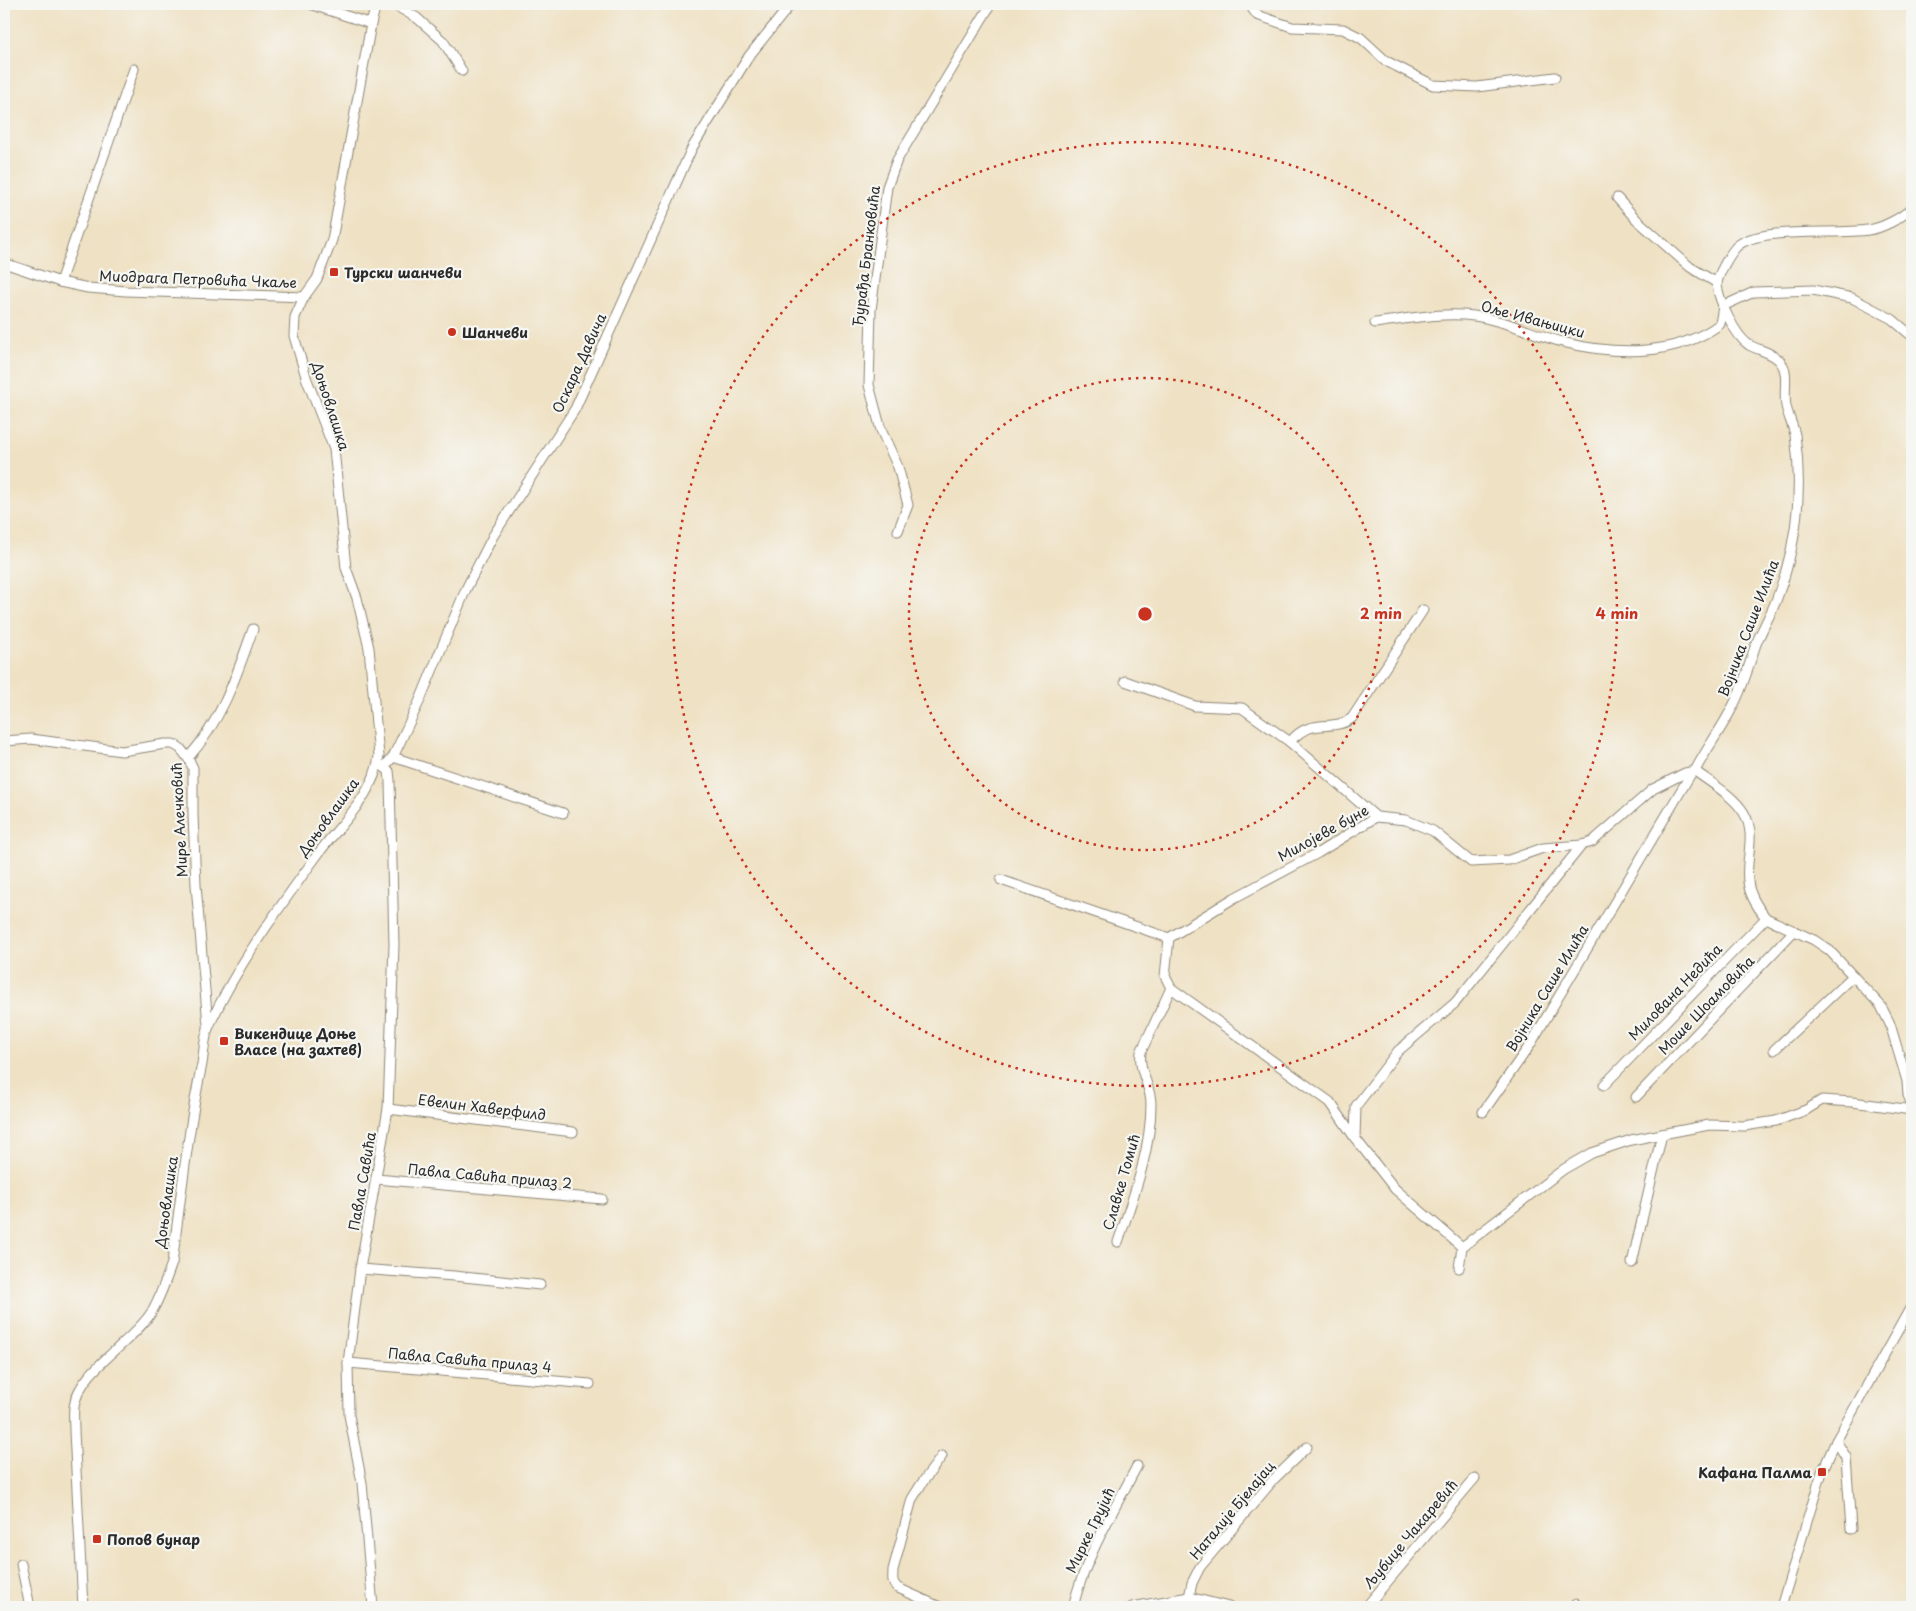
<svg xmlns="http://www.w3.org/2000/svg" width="1916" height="1611" viewBox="0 0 1916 1611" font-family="'Playpen Sans',sans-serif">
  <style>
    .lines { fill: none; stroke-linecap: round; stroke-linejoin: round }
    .street-casing { stroke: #8d8677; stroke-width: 11 }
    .street { stroke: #fff; stroke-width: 9 }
    .ring { fill: none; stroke: #c8321e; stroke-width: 2.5; stroke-dasharray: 2.5 5 }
    .poi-dot { fill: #c8321e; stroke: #f6f6f2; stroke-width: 2 }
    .labels { text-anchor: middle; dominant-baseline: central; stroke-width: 4.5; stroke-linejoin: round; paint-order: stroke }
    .street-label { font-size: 14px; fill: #2b2b2b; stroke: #f6f6f2 }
    .poi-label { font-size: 14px; font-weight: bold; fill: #2b2b2b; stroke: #f6f6f2; text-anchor: start }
    .centre { fill: #c8321e; stroke: #f6f6f2; stroke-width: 2.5 }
    .ring-label { font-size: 15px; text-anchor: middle; font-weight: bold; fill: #c8321e; stroke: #f6f6f2; stroke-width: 4.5; stroke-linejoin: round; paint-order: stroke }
  </style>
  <rect width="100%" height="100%" fill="#f6f6f2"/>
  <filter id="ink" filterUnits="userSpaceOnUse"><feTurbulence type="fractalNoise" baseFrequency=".02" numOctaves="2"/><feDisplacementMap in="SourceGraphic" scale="10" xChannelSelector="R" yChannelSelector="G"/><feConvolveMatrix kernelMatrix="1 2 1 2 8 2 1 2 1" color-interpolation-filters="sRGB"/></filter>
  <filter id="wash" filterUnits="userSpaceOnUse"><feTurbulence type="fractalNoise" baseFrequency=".0096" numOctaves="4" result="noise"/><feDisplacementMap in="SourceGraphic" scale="20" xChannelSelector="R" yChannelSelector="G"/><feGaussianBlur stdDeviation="1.12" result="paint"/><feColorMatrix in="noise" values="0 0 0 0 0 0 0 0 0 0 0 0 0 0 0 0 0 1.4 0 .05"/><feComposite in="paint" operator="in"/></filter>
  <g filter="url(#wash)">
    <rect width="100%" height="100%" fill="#efe1c3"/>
  </g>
  <g filter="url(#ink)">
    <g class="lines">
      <g class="street-casing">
        <g id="street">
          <path d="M310,4L371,24"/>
          <path d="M393,4L417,18L443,41L462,71"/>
          <path d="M1249,4L1257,15L1292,27L1343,29L1361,38L1386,61L1433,85L1477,87L1555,77"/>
          <path d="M1617,198L1636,219L1690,267L1717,283"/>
          <path d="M4,263L60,282L88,288L126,291L304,297"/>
          <path d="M60,282L134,69"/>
          <path d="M1723,306L1754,292L1813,290L1852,298L1892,319L1912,336"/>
          <path d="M1375,323C1407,319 1441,312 1474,316C1505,320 1532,334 1562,342C1614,355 1675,357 1720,324L1723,306"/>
          <path d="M898,531L908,505L898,467L881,430L869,385L871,310L887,187L897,160L991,4"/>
          <path d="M1125,681L1195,706L1242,708L1290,742L1376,817"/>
          <path d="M4,741L31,739L122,751L165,744H173L180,748L188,758L193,768V815L196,885L208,1025"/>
          <path d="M1290,742C1311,716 1332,733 1352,718L1423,610"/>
          <path d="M393,757L563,813"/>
          <path d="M188,758C222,720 236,677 253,629"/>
          <path d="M385,766L393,757L420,700L466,589L493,536L575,409L692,148L749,56L791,4"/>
          <path d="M1695,771C1706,749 1721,730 1732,708C1743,688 1748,668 1755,647C1761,630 1771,615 1777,598C1797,545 1803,491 1795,435C1793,425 1788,416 1786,406C1783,391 1790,373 1780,361C1772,352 1758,350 1749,345C1735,336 1719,301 1717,285C1717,275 1730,254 1736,247C1757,226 1837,235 1868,230C1883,228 1901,218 1912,208"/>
          <path d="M1695,771C1711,783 1734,796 1744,813C1757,836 1745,857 1748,881C1749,895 1758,908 1766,918L1814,940L1829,950L1881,1006L1890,1024L1907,1081L1908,1095L1912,1105"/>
          <path d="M1001,880L1169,938"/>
          <path d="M1169,938L1234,898L1318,853L1376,817L1406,820L1433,831L1471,862L1509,860L1543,848L1582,845L1592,842L1653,789L1685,773L1695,771"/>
          <path d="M1169,938L1165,976L1171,988L1330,1102L1355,1138L1395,1189L1462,1247L1459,1268"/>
          <path d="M1774,1050L1853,976"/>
          <path d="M1604,1085L1766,918"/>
          <path d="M1636,1097L1794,931"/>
          <path d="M388,1109L573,1132"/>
          <path d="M1483,1112L1530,1045L1692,772"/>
          <path d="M1355,1138L1356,1106L1398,1051L1455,1003L1582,845"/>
          <path d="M376,1179L602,1199"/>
          <path d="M1118,1242C1133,1198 1151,1151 1151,1104C1151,1085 1138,1072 1141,1052L1171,988"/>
          <path d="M1462,1247L1564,1169L1592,1153L1631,1140L1709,1125L1744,1126L1776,1121L1806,1110L1822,1100L1852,1102L1912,1110"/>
          <path d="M1632,1263L1662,1134"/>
          <path d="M360,1269L454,1276L540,1285"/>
          <path d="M348,1363L590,1384"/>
          <path d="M1836,1441L1846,1457L1851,1529"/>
          <path d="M21,1564L30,1607"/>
          <path d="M1189,1597L1192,1583L1200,1567L1274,1479L1307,1447"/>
          <path d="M83,1607L74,1431C74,1423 73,1415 74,1407C78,1371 131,1344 151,1313C160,1298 166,1280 172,1263C181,1197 188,1130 202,1064C204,1052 204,1035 210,1024C238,963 279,908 318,854C340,824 374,796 379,756L369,648L357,598L346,568L334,449L307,380L294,336L295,317L304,297L317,279L332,240L371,24L376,4"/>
          <path d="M373,1607L362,1483L349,1415L348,1363L360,1269L388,1109L394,945L390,781L389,771L381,765"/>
          <path d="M940,1607L898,1588C891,1583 893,1577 893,1570L912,1499L922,1483L942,1456"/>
          <path d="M1073,1607C1085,1557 1113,1512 1137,1466"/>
          <path d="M1132,1607L1189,1597L1229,1607"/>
          <path d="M1366,1607L1475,1478"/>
          <path d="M1573,1607L1576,1604"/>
          <path d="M1781,1607L1822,1472L1836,1441L1912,1305"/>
        </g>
      </g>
      <use href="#street" class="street"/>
    </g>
  </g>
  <g class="ring">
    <circle cx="1145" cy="614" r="236"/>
    <circle cx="1145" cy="614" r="472"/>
  </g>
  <g class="poi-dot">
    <rect x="329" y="267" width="10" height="10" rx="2.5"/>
    <circle cx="452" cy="332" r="5"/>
    <rect x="219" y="1036" width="10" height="10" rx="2.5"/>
    <rect x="1817" y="1467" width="10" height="10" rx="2.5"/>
    <rect x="92" y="1534" width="10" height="10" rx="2.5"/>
  </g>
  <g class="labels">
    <g class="street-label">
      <text transform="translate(866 256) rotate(-83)">Ђурађа Бранковића</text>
      <text transform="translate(198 279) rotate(2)">Миодрага Петровића Чкаље</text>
      <text transform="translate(1533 319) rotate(15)">Оље Ивањицки</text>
      <text transform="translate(579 363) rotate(-65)">Оскара Давича</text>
      <text transform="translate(331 406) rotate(72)">Доњовлашка</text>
      <text transform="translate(1748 628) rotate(-69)">Војника Саше Илића</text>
      <text transform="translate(328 817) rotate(-54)">Доњовлашка</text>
      <text transform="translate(179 820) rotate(-93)">Мире Алечковић</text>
      <text transform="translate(1323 833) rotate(-29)">Милојеве буне</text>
      <text transform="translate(1547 988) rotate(-59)">Војника Саше Илића</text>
      <text transform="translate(1675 992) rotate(-46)">Милована Недића</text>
      <text transform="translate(1706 1005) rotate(-46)">Моше Шоамовића</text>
      <text transform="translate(482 1107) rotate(7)">Евелин Хаверфилд</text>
      <text transform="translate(490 1176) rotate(5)">Павла Савића прилаз 2</text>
      <text transform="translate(362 1181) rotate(-80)">Павла Савића</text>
      <text transform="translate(1121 1182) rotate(-74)">Славке Томић</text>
      <text transform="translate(166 1202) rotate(-82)">Доњовлашка</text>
      <text transform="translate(470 1360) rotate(5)">Павла Савића прилаз 4</text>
      <text transform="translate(1232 1510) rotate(-50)">Наталије Бјелајац</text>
      <text transform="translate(1090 1530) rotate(-64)">Мирке Грујић</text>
      <text transform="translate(1410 1534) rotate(-50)">Љубице Чакаревић</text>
    </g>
    <g class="poi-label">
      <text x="344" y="272">Турски шанчеви</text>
      <text x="462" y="332">Шанчеви</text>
      <text x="234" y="1033">Викендице Доње<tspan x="234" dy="16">Власе (на захтев)</tspan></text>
      <text x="1812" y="1472" text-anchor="end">Кафана Палма</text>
      <text x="107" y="1539">Попов бунар</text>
    </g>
  </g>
  <circle cx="1145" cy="614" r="8" class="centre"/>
  <g class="ring-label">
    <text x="1381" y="619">2 min</text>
    <text x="1617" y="619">4 min</text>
  </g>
  <rect width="1916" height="1611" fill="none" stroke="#f6f6f2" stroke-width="20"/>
</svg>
